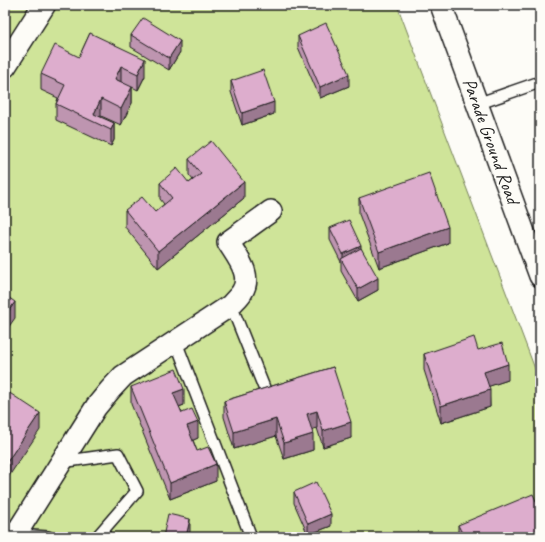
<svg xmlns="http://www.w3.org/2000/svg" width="545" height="542" viewBox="0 0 545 542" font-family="Caveat,sans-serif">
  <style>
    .green { fill: #cfe499; stroke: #76805a }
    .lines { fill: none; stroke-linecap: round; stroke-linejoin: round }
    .lane-casing { stroke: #1c1c1c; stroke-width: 14 }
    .street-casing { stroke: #1c1c1c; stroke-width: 24 }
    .secondary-casing { stroke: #1c1c1c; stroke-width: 25 }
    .lane { stroke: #fdfcf7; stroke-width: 11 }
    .street { stroke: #fdfcf7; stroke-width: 21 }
    .secondary { stroke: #fdfcf7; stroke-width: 22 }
    .wall { fill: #be95b0; stroke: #1c1c1c }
    .shaded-wall { fill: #9b7990; stroke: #1c1c1c }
    .building { fill: #ddadcd; stroke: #1c1c1c }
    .labels { text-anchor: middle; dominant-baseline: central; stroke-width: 4; stroke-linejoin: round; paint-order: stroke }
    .street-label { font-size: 19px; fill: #1c1c1c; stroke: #fdfcf7 }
  </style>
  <rect width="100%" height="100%" fill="#fdfcf7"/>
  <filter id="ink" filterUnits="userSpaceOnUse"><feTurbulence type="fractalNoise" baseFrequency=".025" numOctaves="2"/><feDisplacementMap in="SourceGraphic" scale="8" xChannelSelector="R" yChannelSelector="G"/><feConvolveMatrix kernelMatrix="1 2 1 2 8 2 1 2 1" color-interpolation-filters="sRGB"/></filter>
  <g filter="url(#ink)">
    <path class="green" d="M5,5H397L540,382V537H5Z"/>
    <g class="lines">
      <g class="lane-casing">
        <g id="lane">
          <path d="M477,104L540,82"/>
          <path d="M231,305L267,395"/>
          <path d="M176,342L251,537"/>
          <path d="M61,462L118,454L137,491L97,537"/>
          <path d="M16,535L48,537"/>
        </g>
      </g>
      <g class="street-casing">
        <g id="street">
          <path d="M441,5L540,276"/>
          <path d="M14,537L96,407L110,390L123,376L231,305C234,301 239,297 242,292C253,275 237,257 228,242L271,211"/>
        </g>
      </g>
      <g class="secondary-casing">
        <path id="secondary" d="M5,66L44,5"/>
      </g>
      <use href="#lane" class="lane"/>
      <use href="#street" class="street"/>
      <use href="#secondary" class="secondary"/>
    </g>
    <g class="wall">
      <path d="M90,33L145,76L138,90L132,87V103L121,125L101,116L100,117L114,123V140L111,146L56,120V104L58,98L41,90V74L79,57Z"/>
      <path d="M131,35L180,52L169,70L131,47Z"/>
      <path d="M298,36L349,86L320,98L298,47Z"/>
      <path d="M231,81L274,114L242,125L231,92Z"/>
      <path d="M189,159L244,198L158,268L125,227V210L155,212L164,204L160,199V183H189L193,180L189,175Z"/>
      <path d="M359,198L448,243L379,268L359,214Z"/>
      <path d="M330,228L361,248L378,290L358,301L341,271V262L330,240Z"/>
      <path d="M478,350L508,380L489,386L490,407L441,423L424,370V354Z"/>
      <path d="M333,367L351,438L323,447L317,428L312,429L313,450L284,459L276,436L234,449L224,417V401Z"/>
      <path d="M131,387L184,405L179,407L182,413L198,438L193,440L197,451L216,481L170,499L131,404Z"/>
      <path d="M294,492L331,526L308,535L294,503Z"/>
      <path d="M458,525L540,537H458Z"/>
    </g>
    <g class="shaded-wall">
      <path d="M180,41V52L169,70V58Z"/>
      <path d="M145,59V76L138,90V74Z"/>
      <path d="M121,66V82L115,79Z"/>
      <path d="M349,74V86L320,98V87Z"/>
      <path d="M132,87V103L121,125V109Z"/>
      <path d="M101,99V116L97,123L94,114Z"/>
      <path d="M274,102V114L242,125V113Z"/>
      <path d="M114,123V140L111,146V130Z"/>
      <path d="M244,182V198L158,268V251Z"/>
      <path d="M448,227V243L379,268V252Z"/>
      <path d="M361,246V258L343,262V254Z"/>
      <path d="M378,278V290L358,301V289Z"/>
      <path d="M15,302V318L5,332V316Z"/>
      <path d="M508,364V380L484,388V372Z"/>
      <path d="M184,389V405L173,409V393Z"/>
      <path d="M490,390V407L441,423V406Z"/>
      <path d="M317,411V428L307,431V414Z"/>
      <path d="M40,413V430L5,482V465Z"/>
      <path d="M276,419V436L234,449V432Z"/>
      <path d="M198,422V438L187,443V426Z"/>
      <path d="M351,422V438L323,447V431Z"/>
      <path d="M313,434V450L284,459V443Z"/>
      <path d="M216,464V481L170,499V483Z"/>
      <path d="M331,514V526L308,535V524Z"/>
      <path d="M190,519V531L189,537H186Z"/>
    </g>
    <g class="building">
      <path d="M143,18L180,41L169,58L131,35Z"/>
      <path d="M326,23L349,74L320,87L298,36Z"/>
      <path d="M90,33L145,59L138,74L121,66L115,79L132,87L121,109L101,99L94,114L114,123L111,130L56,104L65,85L41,74L55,45L79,57Z"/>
      <path d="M263,70L274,102L242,113L231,81Z"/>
      <path d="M211,141L244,182L158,251L125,210L142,197L155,212L172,198L160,183L177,168L189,183L201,174L189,159Z"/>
      <path d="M429,173L448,227L379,252L359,198Z"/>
      <path d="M349,220L361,246L343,254L330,228Z"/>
      <path d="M361,248L378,278L358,289L341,259Z"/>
      <path d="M5,295L15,302L5,316Z"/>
      <path d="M474,337L478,350L502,343L508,364L484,372L490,390L441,406L424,354Z"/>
      <path d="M333,367L351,422L323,431L317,411L307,414L313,434L284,443L276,419L234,432L224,401Z"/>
      <path d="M176,369L184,389L173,393L182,413L192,409L198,422L187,426L197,451L208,447L216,464L170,483L131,387Z"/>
      <path d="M5,390L40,413L5,465Z"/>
      <path d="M316,482L331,514L308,524L294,492Z"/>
      <path d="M533,494L540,510V537H464L458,525Z"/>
      <path d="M168,514L190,519L186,537H163Z"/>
    </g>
  </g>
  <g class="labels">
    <g class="street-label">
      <text transform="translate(491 141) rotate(70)">Parade Ground Road</text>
    </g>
  </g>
  <rect width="545" height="542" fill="none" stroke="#fdfcf7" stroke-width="20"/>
  <rect x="10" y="10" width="525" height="522" fill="none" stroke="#1c1c1c" stroke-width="1.5" filter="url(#ink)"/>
</svg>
